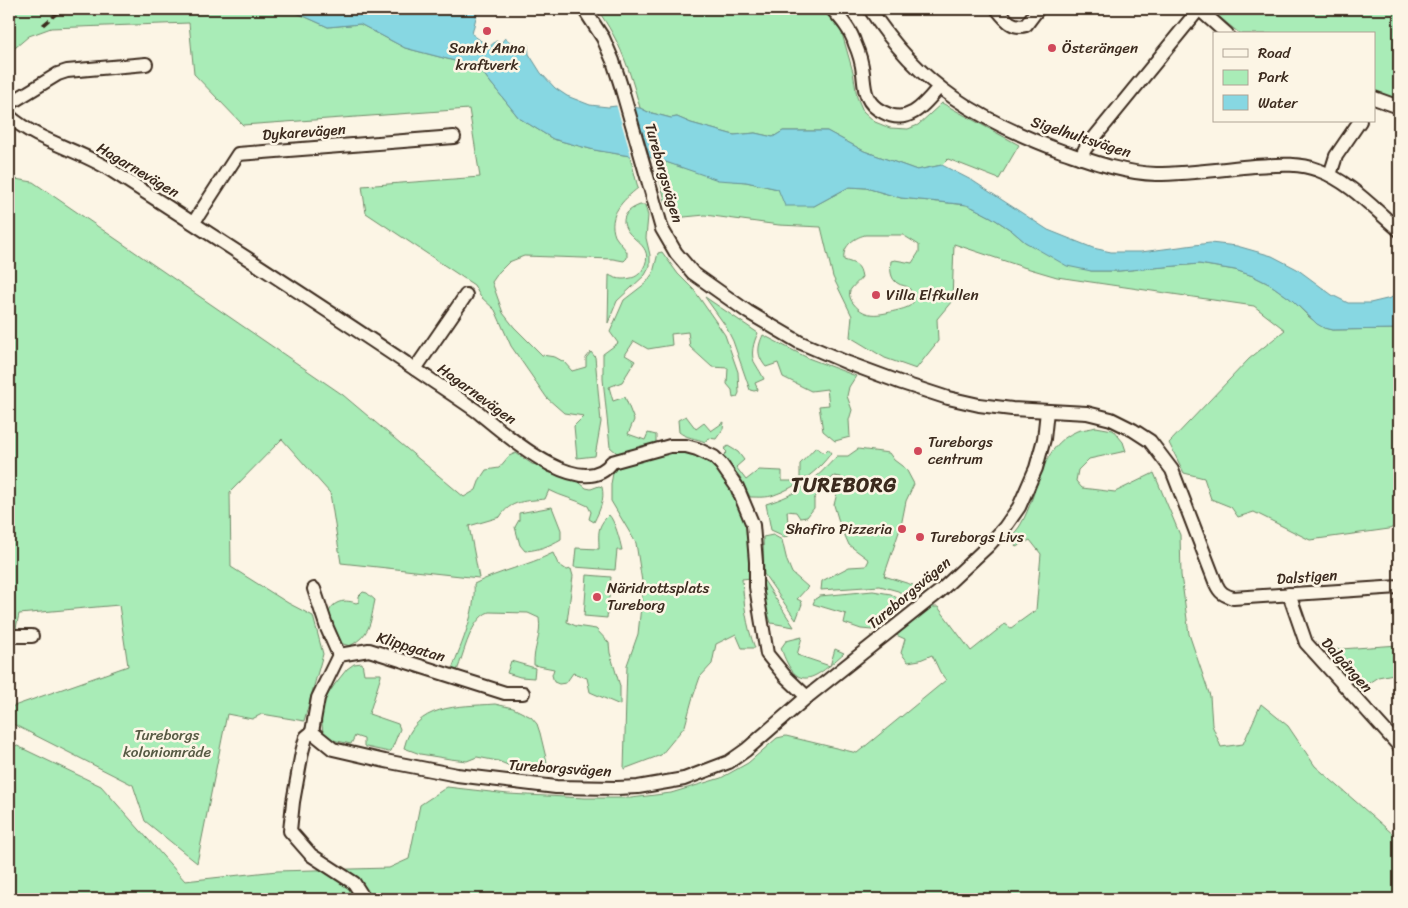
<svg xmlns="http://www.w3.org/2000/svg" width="1408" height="908" viewBox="0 0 1408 908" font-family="Sriracha,sans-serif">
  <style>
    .green { fill: #a9ecb7; stroke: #728b6a; fill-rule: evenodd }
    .water { fill: #87d7e2; stroke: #699294 }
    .pier { fill: #fcf5e5 }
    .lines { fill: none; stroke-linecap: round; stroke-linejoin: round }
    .river { stroke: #87d7e2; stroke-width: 20 }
    .minor-casing { stroke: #3b2a1e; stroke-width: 16 }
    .minor { stroke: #fcf5e5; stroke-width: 12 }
    .rail { stroke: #3b2a1e; stroke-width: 3; stroke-dasharray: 8 4; stroke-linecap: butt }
    .poi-dot { fill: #d1495b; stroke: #fcf5e5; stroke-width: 2 }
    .labels { text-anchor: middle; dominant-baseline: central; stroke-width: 5; stroke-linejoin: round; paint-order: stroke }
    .poi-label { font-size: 15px; fill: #3b2a1e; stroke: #fcf5e5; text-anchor: start }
    .street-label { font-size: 15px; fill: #3b2a1e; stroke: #fcf5e5 }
    .park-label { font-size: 15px; fill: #565a44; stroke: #fcf5e5 }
    .district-label { font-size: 20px; font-weight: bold; letter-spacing: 1px; fill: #3b2a1e; stroke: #fcf5e5 }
  </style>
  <rect width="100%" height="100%" fill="#fcf5e5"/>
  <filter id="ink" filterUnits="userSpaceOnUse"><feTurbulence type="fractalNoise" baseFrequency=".02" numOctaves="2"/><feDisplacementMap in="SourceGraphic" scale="10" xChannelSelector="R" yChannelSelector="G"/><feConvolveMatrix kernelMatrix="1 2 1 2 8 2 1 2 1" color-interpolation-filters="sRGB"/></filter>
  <g filter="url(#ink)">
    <g class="green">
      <path d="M9,9H288L328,27L360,24L405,48L478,67L519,118L553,139L594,150L630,156L638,188C623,200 607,215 615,236C618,241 624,247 627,252V258L624,261L613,259L524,256L509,262L499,272L492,282L503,313L514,327L542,355L555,357L564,362L572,371L586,367V358L591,352L595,357L601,422L595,456L577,458L574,426L584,416L564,413L547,398L511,346L495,310L480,296L474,285L366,213L362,186L480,177L469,109L243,125L194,74L189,23L51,28L29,36L9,53Z"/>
      <path d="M597,9H823L841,30L853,72L857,97L863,111L875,122L890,128L908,129L918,125L942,103L1019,145L999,179L948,159L942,165L917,170L864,151L827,131H783L773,137L755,133L734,135L691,123L677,117L671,118L648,112L640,108C629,68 621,43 597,9Z"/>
      <path d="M1210,9H1399V100L1374,91V34H1240Z"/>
      <path d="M654,158L718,179L746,182L778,189L814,206L849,187L866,188L901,198L968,205L991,217L1011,230L1025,242L1091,271H1119L1199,264L1235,270L1253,276L1271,285L1292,300L1309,317L1324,328L1332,330L1399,329V525L1389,529L1310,540L1254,512L1238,517L1231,507L1211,499L1204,478L1184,473L1169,443L1249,359L1285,330L1254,306L1057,277L1023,267L954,244L952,301L937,319L938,341L916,369L885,358L850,337L852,316L833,277L821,227L779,225L705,215L674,218L665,200ZM865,235H903L919,245V252L912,263L895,260L891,261C890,269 890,280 899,284C903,286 906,285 910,289L914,300C912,307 905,308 899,310C881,314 866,320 853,303C850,299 848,293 851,289C854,285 859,281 862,277C860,264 856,264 844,260C842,247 853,238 865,235Z"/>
      <path d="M9,178L33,182L343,395L464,497L476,490L480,479L486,470L499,468L509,456L516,453L532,464L542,466L547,472L575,479L586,488L591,489L599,486L602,487C605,499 600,510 594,522L589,519L591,512L588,506C575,499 562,497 549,490L545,499C527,501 510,500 500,517L469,526L479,578L341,563L330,493L282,439L230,492L231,567L288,603L313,616L323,654L304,721L262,714L252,719L227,714L197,863L145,821L133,785L9,722V712L11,707L128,666L119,605L19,614L9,661Z"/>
      <path d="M640,205H645L648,216L646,238L650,255V266L645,275L617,301L608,323L609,275C616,279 622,280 631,278C636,277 640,274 643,269C657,244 627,241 624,223C623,213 632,208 640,205Z"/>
      <path d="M662,252L678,274L694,290L725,335L738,372L739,393L737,397L733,398L732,390L727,384L728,368L712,367L690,347L688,332L671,334L672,345L648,349L634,341L625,355L635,361L622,382L609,387L613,401L625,397L634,420L628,434L645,440L648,433L656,435V443L623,453H617L610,447L603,379V354L618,343L610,332L624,300L646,283L653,273L658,253Z"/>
      <path d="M705,297L758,333C754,341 749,356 756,365C759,370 761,373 764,379L755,383L758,390L754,391L750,390L733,341L725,325Z"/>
      <path d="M763,335L808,358L856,376L849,387L847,396L852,410L849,420L850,437L835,441L823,431L819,406L829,405L827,389L811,391L783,377L778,363L766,367C757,356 757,348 763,335Z"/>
      <path d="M686,416L696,429L704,423L711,431L724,422L723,429L716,439L708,438L705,442C696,438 686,438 679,432L678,420Z"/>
      <path d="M1096,427L1113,430L1123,442L1126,451L1089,459L1078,470L1076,481L1082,488L1115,492L1154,473L1180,535L1181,575L1189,634L1210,696L1212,725L1221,747L1243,744L1261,704L1288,726L1315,766L1394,835L1399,842V899H9V742L101,786L185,881L277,871L389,868L409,859L420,805L447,787L508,794L585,798H631L671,793L721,778L748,763L777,738L786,736L857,753L946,680L940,672L932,655L920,660L908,662L901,653L905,639L896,635L931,607H938L971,651L1005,624L1011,628L1036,610L1041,554L1030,540L1016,547L1012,536C1015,532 1019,528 1021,524C1039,493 1039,447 1077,431C1083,429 1090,429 1096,427Z"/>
      <path d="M728,446L738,452L744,460L736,467L746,480L759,470L782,471V481H800V464L816,447L824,453L828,449L831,453C819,471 795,488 774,495C767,498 758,497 750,497L740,477L723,456L727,452L724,449Z"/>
      <path d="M858,449L889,453L894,460L906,469L914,484L906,501L901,526L884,576L916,586L919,589L917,594L911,600L898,591L880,586L821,590L822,581L849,567L866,566L869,560L849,545L839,522L834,505L841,477L834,476L823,486L814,499V508L807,517L800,518L796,512L787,511L789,536L782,537V535L771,530L766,504C799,494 814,481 837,456H848Z"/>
      <path d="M667,451C675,451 686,450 694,453C719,465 743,501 749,528C752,544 750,563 751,578L742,579C744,603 746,625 755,648H742L736,634L716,644L712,664L700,677L692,700L685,726L661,755L624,769L627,665L638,634L643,588L636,543L611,501V484L614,468Z"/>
      <path d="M552,507L561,530V539C549,546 539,550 525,551L520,545L515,527L519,520V513Z"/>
      <path d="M609,515C615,521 620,541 622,550H617L615,570L574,567L576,548L599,549C599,534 596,527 609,515Z"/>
      <path d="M773,535L782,540L787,561L792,573L808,587L797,599L801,601L802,604L796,620L764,574L763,537Z"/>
      <path d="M553,553L558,564L567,570L571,569L573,576L567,622L576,626L596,629L609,643L610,653L620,686V705L590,692L587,678L573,673L566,683L559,684L554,682L552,675L554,669L534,665C533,647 542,637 539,618L528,613L489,612C471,618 464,653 457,671L452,669C462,642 476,613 474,584C499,571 527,566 553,553Z"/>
      <path d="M587,575L611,577L607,618L584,616Z"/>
      <path d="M763,579L794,627L771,623L766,607Z"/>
      <path d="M873,591L891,594L904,603L872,630L861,629L844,623L846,614L813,604L815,599L820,596Z"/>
      <path d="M363,592L367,593L375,600C370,622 372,633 350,646L336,642C333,630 321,611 337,603C343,600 350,601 356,603L359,602V596Z"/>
      <path d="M802,637L797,655L830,666L835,649L844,653C816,678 797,696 781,648L786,641Z"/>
      <path d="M1399,645V673L1378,677L1356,691L1326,650Z"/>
      <path d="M511,661L535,668L534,678L520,677L507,673Z"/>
      <path d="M362,663L364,674H381V676L369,714L398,724L400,729L391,751L389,752L366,747L364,746V739L355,736L351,744L328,739L323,733L321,716L326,697L335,684L347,669L354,664Z"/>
      <path d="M495,704L513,708L531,717L537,724L540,733L547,762L544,768L520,770L498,761L477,757L467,761L450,759L420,754L404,748C415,703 457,707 495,704Z"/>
    </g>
    <path class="water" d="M288,9H478L472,34L489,47L496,41L501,43L505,38L510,42L528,45L529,54L541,73L555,88L567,96L590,105L608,107L616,106L640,108L648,112L671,118L677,117L691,123L734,135L755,133L773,137L783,131H827L864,151L917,170L942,165L973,181L1048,230L1093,248L1111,252H1141L1210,243L1237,246L1272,256L1297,269L1332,295L1348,303H1370L1391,298L1399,291V329L1332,330L1324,328L1317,324L1292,300L1271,285L1253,276L1235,270L1199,264L1119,271H1091L1067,266L1025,242L1011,230L991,217L968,205L901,198L866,188L849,187L814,206H785L778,189L746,182L718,180L654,158L630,156L594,150L553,139L519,118L478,67L405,48L360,24L328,27Z"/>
    <path class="pier" d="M616,104L634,105L650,160L632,159Z"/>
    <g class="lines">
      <path class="river" d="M903,182C929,185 951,188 975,197"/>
      <g class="minor-casing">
        <g id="minor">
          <path d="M584,9L603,38L613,61L621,86L662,229L676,253L693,273L748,312L799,342L848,363L902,383L948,398L979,405L1012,409L1087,413L1111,419L1133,430L1150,441L1172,470L1216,584C1220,593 1224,595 1233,598L1399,587"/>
          <path d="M832,9C841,19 851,30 855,44C859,53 862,64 863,73C864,81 864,89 867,96C870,103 876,109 883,112C908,126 924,105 939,87"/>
          <path d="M870,9C919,86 980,121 1064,152C1094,162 1124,173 1156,174C1188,174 1222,169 1254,166C1275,165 1297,162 1318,170C1349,181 1374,209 1399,230"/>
          <path d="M997,9C1005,19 1012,29 1026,25L1038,9"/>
          <path d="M1374,98L1399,107"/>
          <path d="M9,104L58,74L67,71L146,64"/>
          <path d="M9,116C37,141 77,149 109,169C218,239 327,309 434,382C449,392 464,402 478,412C504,433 582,504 612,462L670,446H686L697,449L714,457L721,464L737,487L753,525L756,562V587L767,654L785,676L807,697"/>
          <path d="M1081,158L1085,149L1199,9L1227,34"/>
          <path d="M1330,175L1336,156L1360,121"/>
          <path d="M194,222L238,154L454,137"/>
          <path d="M415,369L466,295"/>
          <path d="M314,589L327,628L339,655"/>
          <path d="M1289,594L1306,643L1399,746"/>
          <path d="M9,636H32"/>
          <path d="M312,732L333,749L385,761L457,775L556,787L617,788L638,787L684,779L729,762L746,750L807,697L939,592L988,546L1005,527L1019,507L1036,468L1044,439L1047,411"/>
          <path d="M312,732L318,698L339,655L369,650L505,693H523"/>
          <path d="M312,732L306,737L302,752L293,802L290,831L311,855L354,883L363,897"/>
        </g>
      </g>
      <use href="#minor" class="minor"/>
      <path class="rail" d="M43,25L62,9"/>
    </g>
  </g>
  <g class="poi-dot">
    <circle cx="487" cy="31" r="5"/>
    <circle cx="1052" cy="48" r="5"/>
    <circle cx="876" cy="295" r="5"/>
    <circle cx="918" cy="451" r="5"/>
    <circle cx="902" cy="529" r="5"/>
    <circle cx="920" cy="537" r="5"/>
    <circle cx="597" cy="597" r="5"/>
  </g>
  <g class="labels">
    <g class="poi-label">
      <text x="487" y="48" text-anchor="middle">Sankt Anna<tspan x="487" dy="17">kraftverk</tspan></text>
      <text x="1062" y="48">Österängen</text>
      <text x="886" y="295">Villa Elfkullen</text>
      <text x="928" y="442">Tureborgs<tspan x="928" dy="17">centrum</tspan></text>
      <text x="892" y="529" text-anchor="end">Shafiro Pizzeria</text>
      <text x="930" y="537">Tureborgs Livs</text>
      <text x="607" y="588">Näridrottsplats<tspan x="607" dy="17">Tureborg</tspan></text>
    </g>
    <g class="street-label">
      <text transform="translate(304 132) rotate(-4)">Dykarevägen</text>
      <text transform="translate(1081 137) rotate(18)">Sigelhultsvägen</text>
      <text transform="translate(138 170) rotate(31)">Hagarnevägen</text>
      <text transform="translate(664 173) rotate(74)">Tureborgsvägen</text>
      <text transform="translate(477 394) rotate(36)">Hagarnevägen</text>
      <text transform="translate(1307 577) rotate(-4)">Dalstigen</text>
      <text transform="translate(909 593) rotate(-40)">Tureborgsvägen</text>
      <text transform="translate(411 647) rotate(17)">Klippgatan</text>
      <text transform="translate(1347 665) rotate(48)">Dalgången</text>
      <text transform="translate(560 768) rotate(4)">Tureborgsvägen</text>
    </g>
    <g class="park-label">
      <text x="167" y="735">Tureborgs<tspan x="167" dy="17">koloniområde</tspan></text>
    </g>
    <g class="district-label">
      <text x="844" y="485">TUREBORG</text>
    </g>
  </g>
  <rect width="1408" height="908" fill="none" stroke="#fcf5e5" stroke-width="30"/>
  <rect x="15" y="15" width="1378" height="878" fill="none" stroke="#3b2a1e" stroke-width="2" filter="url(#ink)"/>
  <rect x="1213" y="32" width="162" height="90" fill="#fcf5e5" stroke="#afa495"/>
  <rect x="1223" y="49" width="25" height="8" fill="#fcf5e5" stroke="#afa495"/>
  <text x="1258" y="58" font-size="15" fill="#3b2a1e">Road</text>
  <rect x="1223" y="70" width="25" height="15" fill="#a9ecb7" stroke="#afa495"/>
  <text x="1258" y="82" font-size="15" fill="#3b2a1e">Park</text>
  <rect x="1223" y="95" width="25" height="15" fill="#87d7e2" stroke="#afa495"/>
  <text x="1258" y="108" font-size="15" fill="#3b2a1e">Water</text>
</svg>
